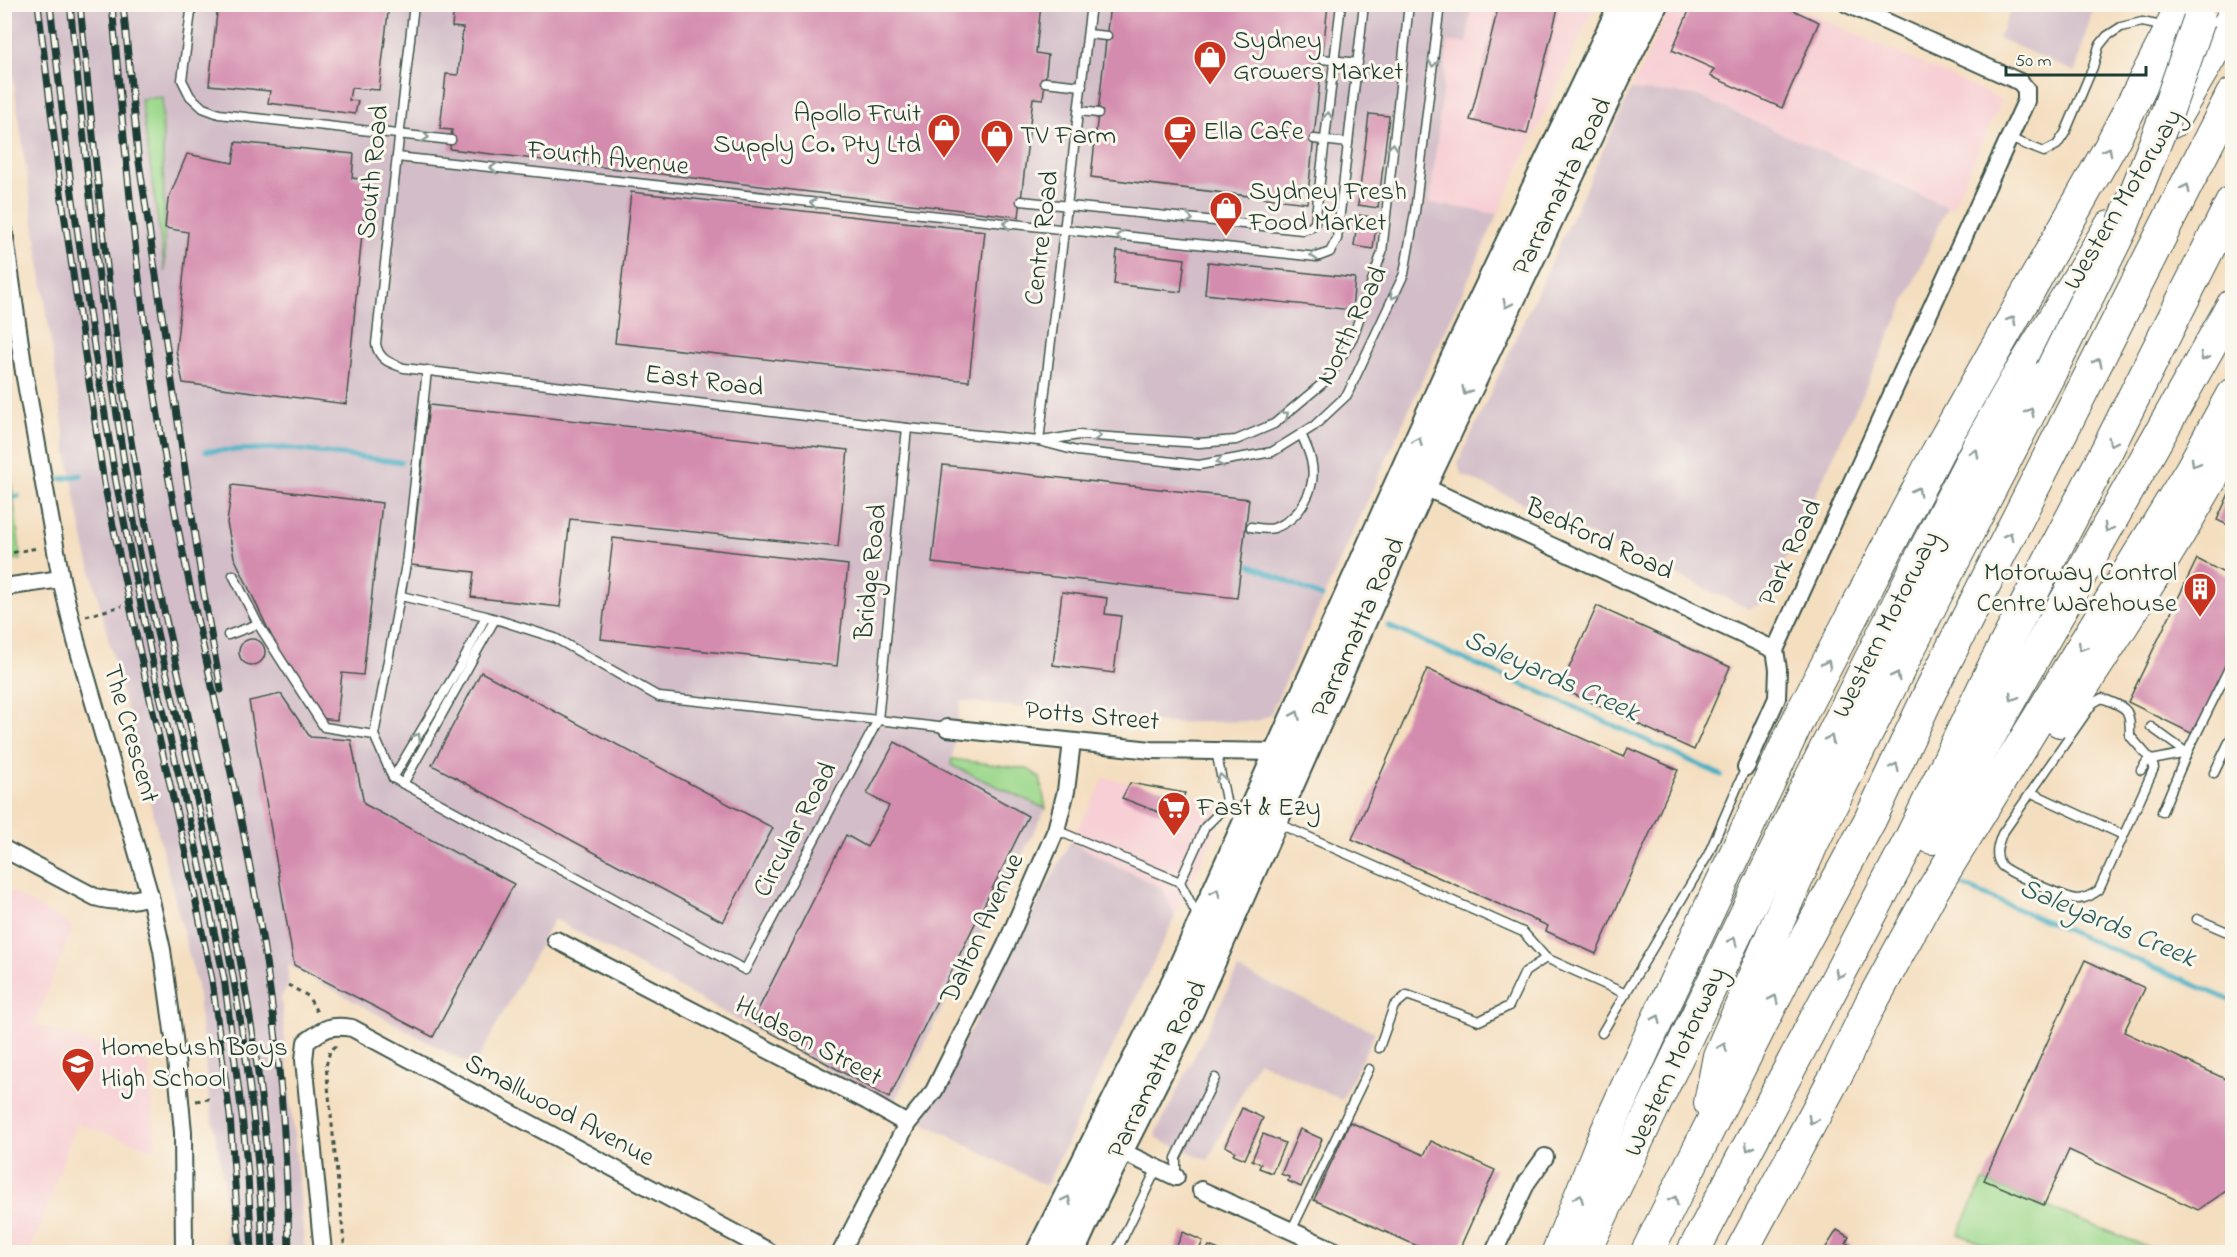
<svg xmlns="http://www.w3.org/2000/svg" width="2237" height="1257" viewBox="0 0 2237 1257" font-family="'Indie Flower',sans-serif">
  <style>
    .built { fill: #f7cfd4 }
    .industrial { fill: #d2bdc8; fill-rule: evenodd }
    .green { fill: #9cd88c; stroke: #5e8a60; stroke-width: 1.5 }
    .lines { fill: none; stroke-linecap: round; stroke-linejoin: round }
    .stream { stroke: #44afc3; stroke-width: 5 }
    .building { fill: #d48cae }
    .service-casing { stroke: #3f5549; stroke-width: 11 }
    .minor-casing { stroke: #3f5549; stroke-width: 20 }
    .trunk-casing { stroke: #3f5549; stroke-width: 32 }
    .motorway-casing { stroke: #3f5549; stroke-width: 34 }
    .path { stroke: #3f5549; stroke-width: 3; stroke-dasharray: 4.5 4.5; stroke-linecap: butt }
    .service { stroke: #fff; stroke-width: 8 }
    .minor { stroke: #fff; stroke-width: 16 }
    .trunk { stroke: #fff; stroke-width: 28 }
    .motorway { stroke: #fff; stroke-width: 32 }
    .rail-casing { stroke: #1f3d34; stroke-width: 7 }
    .rail { stroke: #fbf7ec; stroke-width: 4.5; stroke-dasharray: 14; stroke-linecap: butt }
    .motorway-bridge-casing { stroke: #3f5549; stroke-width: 34; stroke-linecap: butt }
    .motorway-bridge { stroke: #fff; stroke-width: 32 }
    .oneway { stroke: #8f9e9a }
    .labels { text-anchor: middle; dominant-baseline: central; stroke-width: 6; stroke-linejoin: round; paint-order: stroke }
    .poi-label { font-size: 27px; fill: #1f3d34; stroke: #fbf7ec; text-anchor: start }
    .street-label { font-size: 27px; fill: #1f3d34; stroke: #fbf7ec }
    .water-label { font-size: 28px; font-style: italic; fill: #2a5f5f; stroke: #fbf7ec }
  </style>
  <rect width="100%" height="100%" fill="#fbf7ec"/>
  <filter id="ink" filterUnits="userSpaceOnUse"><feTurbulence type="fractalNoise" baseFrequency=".0167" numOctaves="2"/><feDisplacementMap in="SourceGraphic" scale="12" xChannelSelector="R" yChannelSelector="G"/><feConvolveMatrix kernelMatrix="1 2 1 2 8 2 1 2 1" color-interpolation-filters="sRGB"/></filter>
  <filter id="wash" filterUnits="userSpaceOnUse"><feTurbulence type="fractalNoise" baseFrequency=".008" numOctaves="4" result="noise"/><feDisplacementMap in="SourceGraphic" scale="24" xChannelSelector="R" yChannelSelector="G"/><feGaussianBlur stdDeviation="1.35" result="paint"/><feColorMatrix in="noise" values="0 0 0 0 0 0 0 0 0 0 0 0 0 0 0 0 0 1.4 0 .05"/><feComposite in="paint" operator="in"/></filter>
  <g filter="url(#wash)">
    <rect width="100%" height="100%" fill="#f4dec0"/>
    <g class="built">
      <path d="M1790,4L2002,100L1951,210L1695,95L1631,90L1671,5Z"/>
      <path d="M1471,5H1595L1498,214L1430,204L1449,41L1467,42Z"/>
      <path d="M1103,778L1229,802L1175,917L1162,888L1070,842L1099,789Z"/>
      <path d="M5,888L73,927L35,1024L149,1064L156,1150L76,1123L45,1214L29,1252H5Z"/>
    </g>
    <g class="industrial">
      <path d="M4,5H1471L1467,43L1448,42L1430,203L1498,214L1270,715L1257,721L1165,723L961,701L951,765L1046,809L892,1105L554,919L474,1067L288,965V985L281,998L305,1252H227L223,1176L209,1099L197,986L84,543L66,447L5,22ZM162,97L165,266V267L141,100Z"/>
      <path d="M2013,5H2094L2075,72L1998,38Z"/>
      <path d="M1631,90L1695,95L1947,207L1903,307L1766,601L1749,609L1461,474L1458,463Z"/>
      <path d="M1070,842L1162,888L1175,917L1046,1186L922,1122Z"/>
      <path d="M1238,969L1375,1032L1342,1100L1258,1061L1208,1160L1157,1139L1156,1133Z"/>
    </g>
    <g class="green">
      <path d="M162,97L165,272L141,99Z"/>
      <path d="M4,430H5L21,560L5,558Z"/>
      <path d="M952,759L1028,769L1040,778L1046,809L951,765Z"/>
      <path d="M1983,1181L2160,1252H2005L1958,1234Z"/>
    </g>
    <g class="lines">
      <g class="stream">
        <path d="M206,451L284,448L401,462"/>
        <path d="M61,479L81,475"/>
        <path d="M4,501L18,496"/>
        <path d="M1251,565L1322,597"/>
        <path d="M1388,626L1574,707L1721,775"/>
        <path d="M1964,886L2232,1001"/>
      </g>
    </g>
    <g id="blocks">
      <g class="building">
        <path d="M218,4H389L379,90L351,88L349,100L358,101L355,114L268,103L270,91L209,85Z"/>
        <path d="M454,4H1041L1036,53L1048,55L1043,99L1033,98L1019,217L450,149L452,130L440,129L446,74L458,75L463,28L452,27Z"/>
        <path d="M1110,4H1328L1307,203L1091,177Z"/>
        <path d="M1499,4H1559L1527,134L1470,120Z"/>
        <path d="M1692,4H1780L1819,22L1782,108L1710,76L1714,69L1672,50Z"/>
        <path d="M1369,114L1389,116L1378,208L1358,205Z"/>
        <path d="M236,142L354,154L352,178L367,180L346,404L183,383L176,350L188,232L165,228L168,200L187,154L233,163Z"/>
        <path d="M631,192L985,231L969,381L615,343Z"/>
        <path d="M1358,215L1377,218L1373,249L1354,246Z"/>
        <path d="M1117,251L1185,259L1181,292L1114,284Z"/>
        <path d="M1208,262L1355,278L1352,310L1205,294Z"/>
        <path d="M429,405L848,450L838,547L570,519L560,607L471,597L474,572L411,565Z"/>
        <path d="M943,465L1249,499L1237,598L932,563Z"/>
        <path d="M232,485L382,503L363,675L342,673L337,720L318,718L286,667L234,557L227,523Z"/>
        <path d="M2232,487V527L2217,520Z"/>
        <path d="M613,538L848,565L837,666L601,639Z"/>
        <path d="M2197,559L2232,577V659L2195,735L2128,702Z"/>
        <path d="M1062,592L1107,598L1105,614L1121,616L1114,673L1053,665Z"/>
        <path d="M1597,606L1730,667L1694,750L1560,688Z"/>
        <circle cx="252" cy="652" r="13"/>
        <path d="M1427,669L1624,757L1628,748L1678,770L1596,954L1546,931L1548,926L1352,839Z"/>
        <path d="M481,672L773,828L723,922L432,765Z"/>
        <path d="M281,694L310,737L351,740L364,804L514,884L433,1037L294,965L249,701Z"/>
        <path d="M895,742L1028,816L889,1098L752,1022L846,835L867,847L889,806L867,794Z"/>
        <path d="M1130,783L1185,793L1174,818L1122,798Z"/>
        <path d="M2085,960L2145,988L2124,1032L2232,1082V1187L2198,1210L2069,1150L2044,1205L1984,1180Z"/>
        <path d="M1242,1108L1263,1118L1245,1159L1233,1154L1235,1151L1225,1146Z"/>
        <path d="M1350,1122L1424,1155L1431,1141L1495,1170L1458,1252H1431L1314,1200Z"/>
        <path d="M1300,1129L1322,1139L1301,1187L1288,1181L1289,1177L1281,1174Z"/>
        <path d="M1263,1134L1285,1143L1272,1173L1259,1168L1261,1164L1252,1160Z"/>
        <path d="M1837,1230L1849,1237L1846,1243L1858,1250L1857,1252H1823Z"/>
        <path d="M1183,1232L1203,1241L1198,1252H1174Z"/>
        <path d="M1209,1246L1224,1252H1206Z"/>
      </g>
    </g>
  </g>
  <g filter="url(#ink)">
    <use href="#blocks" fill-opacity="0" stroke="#3f5549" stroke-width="1.5"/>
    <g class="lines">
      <g class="service-casing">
        <g id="service">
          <path d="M192,4L182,80L190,96L203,108L219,114L451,140"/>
          <path d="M414,4L376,344C379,360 390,363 404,368L907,428L1039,441L1077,451L1199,465L1272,452L1314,426L1347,395L1404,274L1415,212L1440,4"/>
          <path d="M416,4L454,9"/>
          <path d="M1088,34L1107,36"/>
          <path d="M1322,59L1358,63"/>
          <path d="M1045,82L1082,86"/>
          <path d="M1079,111L1098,113"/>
          <path d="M2009,138L2044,152L2057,145L2065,133L2093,67L2099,46L2107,36L2121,27L2142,22L2157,25L2163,29"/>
          <path d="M1314,139L1348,143"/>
          <path d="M397,157L1317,257L1330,252L1337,239L1364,4"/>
          <path d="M1021,201L1302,230L1310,228L1315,223L1341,4"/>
          <path d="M907,428L878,720L947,728"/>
          <path d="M1039,441L1091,4"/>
          <path d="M1042,441L1079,435L1199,443L1236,440L1274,424L1329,378L1353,337L1382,252L1409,4"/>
          <path d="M1251,527C1258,528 1268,530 1274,528C1301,519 1318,487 1311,460C1309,451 1305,443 1301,434"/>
          <path d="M233,575L258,624L324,727L374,735L393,778"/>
          <path d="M401,596L486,616L555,638L659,697L878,720L745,970L393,778L465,657L486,616"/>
          <path d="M228,635L258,624"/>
          <path d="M2102,698C2128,709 2130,707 2130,736L2152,761L2154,768L2099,890C2093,894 2086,899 2078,899C2068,899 2006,872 2001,865C1994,855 1998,844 2002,834L2093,703Z"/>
          <path d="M2151,727L2187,753"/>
          <path d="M374,735L406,564L427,370"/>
          <path d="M1216,751L1227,805"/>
          <path d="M2141,770L2147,761L2187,753"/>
          <path d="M2214,773L2232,736"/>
          <path d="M403,784L495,619"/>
          <path d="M2032,793L2123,835"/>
          <path d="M2162,812L2187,753L2232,662"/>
          <path d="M1277,823L1523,932L1546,958L1626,994"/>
          <path d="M1056,830L1180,882"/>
          <path d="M1198,917L1180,882L1205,827L1227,805L1248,811"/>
          <path d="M2197,919L2232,934"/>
          <path d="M1602,1033L1708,855L1746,767"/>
          <path d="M1379,1048L1394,1006L1407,995L1479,1021L1509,1006L1525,972L1546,958"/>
          <path d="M1176,1177V1158L1215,1078"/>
          <path d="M1291,1231L1369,1069"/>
          <path d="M1116,1252L1157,1168"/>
        </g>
      </g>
      <g class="minor-casing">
        <g id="minor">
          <path d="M4,231L24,372L61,579L76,641L150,896L162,950L174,1038L183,1132L184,1252"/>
          <path d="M1414,482L1775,650"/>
          <path d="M4,587L61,579"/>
          <path d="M947,728L1151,750L1279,752L1286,755"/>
          <path d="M1746,767L1777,698L1778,669L1775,650L2026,101V89L2020,82L1847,4"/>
          <path d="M4,849L95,897C114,903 131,901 150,896"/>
          <path d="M556,940L867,1101L907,1124"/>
          <path d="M1112,1147L1176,1177"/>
          <path d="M1201,1190L1338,1252"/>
          <path d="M323,1252L304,1060L306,1042C324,1029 329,1024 352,1028L770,1252"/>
          <path d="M841,1252L907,1124L934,1091L1006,945L1056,830L1066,791L1072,742"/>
          <path d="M1494,1252L1527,1182L1545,1157"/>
        </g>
      </g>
      <g class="trunk-casing">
        <g id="trunk">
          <path d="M1041,1252L1179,976L1456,357L1624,4"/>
          <path d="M1070,1252L1096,1195L1189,1011L1422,485L1617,75L1653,4"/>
        </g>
      </g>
      <g class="motorway-casing">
        <g id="motorway">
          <path d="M2172,122L2232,19"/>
          <path d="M2060,721C2120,631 2178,539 2231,444"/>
          <path d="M1932,838L2232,306"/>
          <path d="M1710,1103L1719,1056L1813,842L1936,595L2051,371"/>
          <path d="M1558,1252L1601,1144L1655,1025L1800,716L1937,453L2110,147L2169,33L2181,4"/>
          <path d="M1584,1252L1804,792L1923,554L1978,447L2014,383L2110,227"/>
          <path d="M1647,1252L1784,979L1870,820L1931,690L2232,95"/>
          <path d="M1693,1252L1911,838L1995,664L2105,454L2232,202"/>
          <path d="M1741,1252L1840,1068L1870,1005L1931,893L2191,470L2232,395"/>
        </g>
      </g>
      <g class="path">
        <path d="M4,554L38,548"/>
        <path d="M86,616L122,606"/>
        <path d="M288,985L308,996L318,1014"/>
        <path d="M336,1046L330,1051L326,1066L345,1252"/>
        <path d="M196,1101L209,1099"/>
      </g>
      <use href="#service" class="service"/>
      <use href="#minor" class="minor"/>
      <use href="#trunk" class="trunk"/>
      <use href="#motorway" class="motorway"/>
      <g class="rail-casing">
        <g id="rail">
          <path d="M38,4L60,186L104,483L147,686L185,849L212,980L230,1116L240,1252"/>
          <path d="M50,4L71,186L95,353L116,482L157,684L196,847L224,978L242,1115L248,1175L252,1252"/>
          <path d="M70,4C88,175 103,346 133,515C152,626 183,734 207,844C236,978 259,1115 263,1252"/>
          <path d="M80,4C97,175 112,347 144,515C165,626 194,734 217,844C246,978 269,1115 273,1252"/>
          <path d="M112,4C126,170 142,338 173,502C199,641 236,778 259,918C278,1028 287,1141 289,1252"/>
          <path d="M123,4L138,155L203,589L221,690"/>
        </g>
      </g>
      <use href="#rail" class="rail"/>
      <g class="motorway-bridge-casing">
        <path id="motorway-bridge" d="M2051,371L2122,227L2168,110L2199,20"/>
      </g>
      <use href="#motorway-bridge" class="motorway-bridge"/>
    </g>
    <defs><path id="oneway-chevron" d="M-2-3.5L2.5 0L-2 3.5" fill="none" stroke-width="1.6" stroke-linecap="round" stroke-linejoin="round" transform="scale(1.5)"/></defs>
    <g class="oneway">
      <use href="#oneway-chevron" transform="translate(1433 63) rotate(97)"/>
      <use href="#oneway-chevron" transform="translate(1328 116) rotate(-83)"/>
      <use href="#oneway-chevron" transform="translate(425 137) rotate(6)"/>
      <use href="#oneway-chevron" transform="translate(1393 147) rotate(-84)"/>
      <use href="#oneway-chevron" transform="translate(2108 151) rotate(-61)"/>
      <use href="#oneway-chevron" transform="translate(494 168) rotate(-174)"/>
      <use href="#oneway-chevron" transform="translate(2186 188) rotate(-63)"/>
      <use href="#oneway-chevron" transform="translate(814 203) rotate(-174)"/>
      <use href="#oneway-chevron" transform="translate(1189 219) rotate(6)"/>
      <use href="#oneway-chevron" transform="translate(1007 224) rotate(-174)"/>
      <use href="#oneway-chevron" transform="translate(1120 236) rotate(-174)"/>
      <use href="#oneway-chevron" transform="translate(1314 255) rotate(177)"/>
      <use href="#oneway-chevron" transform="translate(1394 295) rotate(115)"/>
      <use href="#oneway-chevron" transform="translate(1507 304) rotate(116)"/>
      <use href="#oneway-chevron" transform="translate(2012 320) rotate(-61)"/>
      <use href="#oneway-chevron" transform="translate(2204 357) rotate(119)"/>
      <use href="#oneway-chevron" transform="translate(2098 362) rotate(-63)"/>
      <use href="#oneway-chevron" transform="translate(1466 391) rotate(115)"/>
      <use href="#oneway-chevron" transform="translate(2030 412) rotate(-63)"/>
      <use href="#oneway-chevron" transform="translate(1285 415) rotate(-38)"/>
      <use href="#oneway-chevron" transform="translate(1097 436) rotate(4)"/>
      <use href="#oneway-chevron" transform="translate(1418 441) rotate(-66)"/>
      <use href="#oneway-chevron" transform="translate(2112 442) rotate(117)"/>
      <use href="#oneway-chevron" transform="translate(1975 453) rotate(-62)"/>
      <use href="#oneway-chevron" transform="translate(1220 462) rotate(170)"/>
      <use href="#oneway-chevron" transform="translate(2195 463) rotate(120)"/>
      <use href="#oneway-chevron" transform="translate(1917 491) rotate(-62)"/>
      <use href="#oneway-chevron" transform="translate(2108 528) rotate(119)"/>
      <use href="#oneway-chevron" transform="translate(2009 536) rotate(-63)"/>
      <use href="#oneway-chevron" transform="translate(2082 647) rotate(122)"/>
      <use href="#oneway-chevron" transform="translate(1827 664) rotate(-63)"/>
      <use href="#oneway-chevron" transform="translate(1896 676) rotate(-63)"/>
      <use href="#oneway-chevron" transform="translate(2013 697) rotate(120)"/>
      <use href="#oneway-chevron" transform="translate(1296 715) rotate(-66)"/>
      <use href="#oneway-chevron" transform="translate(417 737) rotate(-59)"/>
      <use href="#oneway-chevron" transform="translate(1830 739) rotate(-64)"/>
      <use href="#oneway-chevron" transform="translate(1895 767) rotate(-65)"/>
      <use href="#oneway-chevron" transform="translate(1221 778) rotate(-100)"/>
      <use href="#oneway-chevron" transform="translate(1216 893) rotate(-66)"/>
      <use href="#oneway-chevron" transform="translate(1733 941) rotate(-64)"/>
      <use href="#oneway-chevron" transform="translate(1839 974) rotate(118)"/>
      <use href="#oneway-chevron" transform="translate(1774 999) rotate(-64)"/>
      <use href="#oneway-chevron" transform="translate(1657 1019) rotate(-65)"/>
      <use href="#oneway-chevron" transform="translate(1723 1047) rotate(-67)"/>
      <use href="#oneway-chevron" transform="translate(1812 1120) rotate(118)"/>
      <use href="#oneway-chevron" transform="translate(1749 1147) rotate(118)"/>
      <use href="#oneway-chevron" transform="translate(1579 1198) rotate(-68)"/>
      <use href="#oneway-chevron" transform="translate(1067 1200) rotate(-63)"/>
      <use href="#oneway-chevron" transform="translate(1674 1200) rotate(-63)"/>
    </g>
  </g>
  <defs>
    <g id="shop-pin" transform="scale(1.725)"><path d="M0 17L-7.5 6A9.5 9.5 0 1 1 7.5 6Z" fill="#c8321e" stroke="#fbf7ec"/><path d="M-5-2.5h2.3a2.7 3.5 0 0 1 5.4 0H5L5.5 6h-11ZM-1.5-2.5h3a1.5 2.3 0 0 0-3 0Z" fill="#fff"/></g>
    <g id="cafe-pin" transform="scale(1.725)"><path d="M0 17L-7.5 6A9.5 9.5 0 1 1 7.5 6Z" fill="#c8321e" stroke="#fbf7ec"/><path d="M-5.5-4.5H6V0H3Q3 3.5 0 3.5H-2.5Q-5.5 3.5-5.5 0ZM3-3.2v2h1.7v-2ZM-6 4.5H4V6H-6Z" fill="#fff"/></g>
    <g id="building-pin" transform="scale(1.725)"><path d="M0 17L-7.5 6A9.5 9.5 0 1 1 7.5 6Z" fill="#c8321e" stroke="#fbf7ec"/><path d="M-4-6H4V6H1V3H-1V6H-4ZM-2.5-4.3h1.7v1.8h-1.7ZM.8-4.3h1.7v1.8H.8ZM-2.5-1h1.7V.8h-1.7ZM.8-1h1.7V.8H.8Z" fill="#fff"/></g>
    <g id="supermarket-pin" transform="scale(1.725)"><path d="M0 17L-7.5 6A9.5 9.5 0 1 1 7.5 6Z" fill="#c8321e" stroke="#fbf7ec"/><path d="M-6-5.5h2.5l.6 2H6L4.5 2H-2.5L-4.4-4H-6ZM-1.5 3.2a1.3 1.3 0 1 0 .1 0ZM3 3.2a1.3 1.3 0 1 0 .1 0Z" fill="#fff"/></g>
    <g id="school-pin" transform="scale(1.725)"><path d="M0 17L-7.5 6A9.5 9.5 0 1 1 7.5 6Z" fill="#c8321e" stroke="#fbf7ec"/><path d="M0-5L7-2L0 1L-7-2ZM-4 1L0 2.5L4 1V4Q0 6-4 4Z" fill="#fff"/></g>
  </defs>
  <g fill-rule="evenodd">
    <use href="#shop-pin" x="1210" y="57"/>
    <use href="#shop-pin" x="944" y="130"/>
    <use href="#cafe-pin" x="1180" y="132"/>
    <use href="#shop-pin" x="997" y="136"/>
    <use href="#shop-pin" x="1226" y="208"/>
    <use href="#building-pin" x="2200" y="589"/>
    <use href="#supermarket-pin" x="1174" y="808"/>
    <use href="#school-pin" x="78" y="1064"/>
  </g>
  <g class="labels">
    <g class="poi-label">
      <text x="1233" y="41">Sydney<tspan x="1233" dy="31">Growers Market</tspan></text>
      <text x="921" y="114" text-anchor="end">Apollo Fruit<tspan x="921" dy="31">Supply Co. Pty Ltd</tspan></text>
      <text x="1203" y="132">Ella Cafe</text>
      <text x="1020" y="136">TV Farm</text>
      <text x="1249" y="192">Sydney Fresh<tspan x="1249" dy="31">Food Market</tspan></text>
      <text x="2177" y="573" text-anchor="end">Motorway Control<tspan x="2177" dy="31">Centre Warehouse</tspan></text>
      <text x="1197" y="808">Fast &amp; Ezy</text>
      <text x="101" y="1048">Homebush Boys<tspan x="101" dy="31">High School</tspan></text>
    </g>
    <g class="street-label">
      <text transform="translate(608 159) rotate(6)">Fourth Avenue</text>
      <text transform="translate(374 172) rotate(-84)">South Road</text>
      <text transform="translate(1563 187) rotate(-64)">Parramatta Road</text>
      <text transform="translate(2124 200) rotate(-59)">Western Motorway</text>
      <text transform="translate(1043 238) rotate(-83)">Centre Road</text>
      <text transform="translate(1353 326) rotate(-64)">North Road</text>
      <text transform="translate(704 382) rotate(7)">East Road</text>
      <text transform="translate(1599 540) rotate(25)">Bedford Road</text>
      <text transform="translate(1791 553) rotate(-65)">Park Road</text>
      <text transform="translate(872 572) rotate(-84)">Bridge Road</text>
      <text transform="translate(1887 625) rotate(-63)">Western Motorway</text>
      <text transform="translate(1359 628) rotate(-66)">Parramatta Road</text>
      <text transform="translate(1092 717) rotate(5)">Potts Street</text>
      <text transform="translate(130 734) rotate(74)">The Crescent</text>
      <text transform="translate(796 830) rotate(-62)">Circular Road</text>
      <text transform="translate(983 929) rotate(-65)">Dalton Avenue</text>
      <text transform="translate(808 1042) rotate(28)">Hudson Street</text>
      <text transform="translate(1676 1062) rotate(-65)">Western Motorway</text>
      <text transform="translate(1158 1070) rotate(-64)">Parramatta Road</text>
      <text transform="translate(559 1111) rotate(28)">Smallwood Avenue</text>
    </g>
    <g class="water-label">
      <text transform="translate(1551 677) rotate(24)">Saleyards Creek</text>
      <text transform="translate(2107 924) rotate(23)">Saleyards Creek</text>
    </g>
  </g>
  <rect width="2237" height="1257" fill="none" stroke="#fbf7ec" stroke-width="24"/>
  <path d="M2006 66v9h140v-9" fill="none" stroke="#1f3d34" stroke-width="3"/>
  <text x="2015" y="66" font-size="18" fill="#1f3d34" stroke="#fbf7ec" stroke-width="4.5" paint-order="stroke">50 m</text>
</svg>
